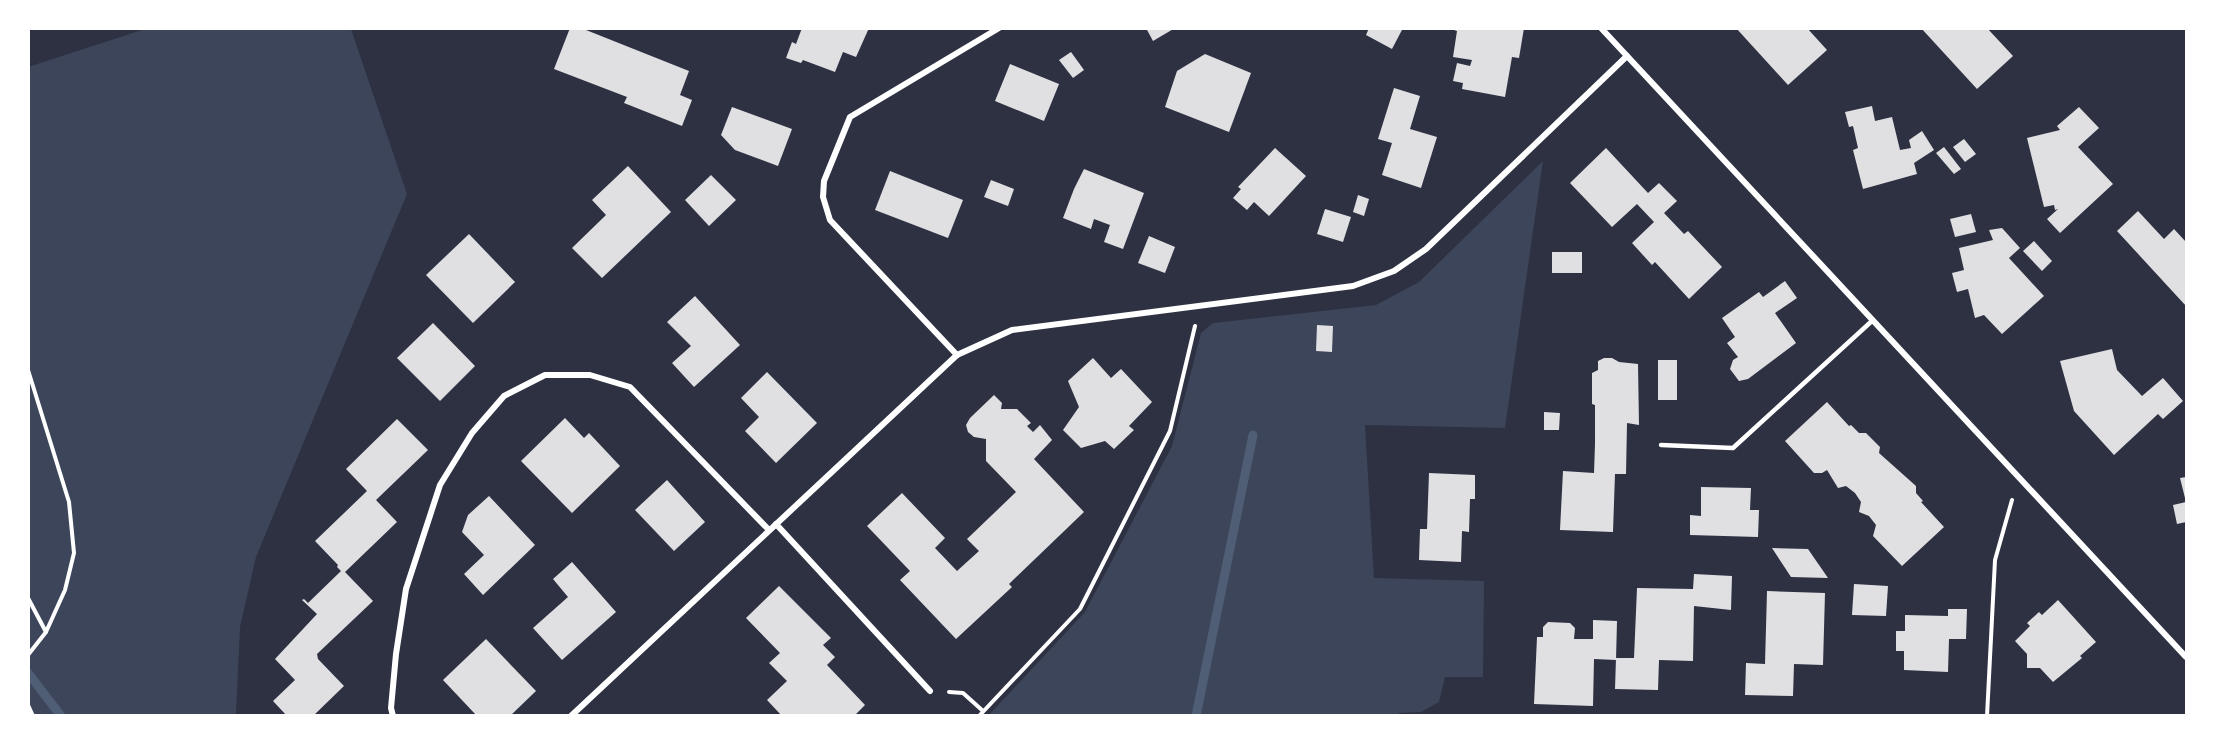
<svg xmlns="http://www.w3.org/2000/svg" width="2215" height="744" viewBox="0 0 2215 744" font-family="'Exo 2',sans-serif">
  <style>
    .green { fill: #3c4559 }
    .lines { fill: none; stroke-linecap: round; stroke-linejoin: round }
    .stream { stroke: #4f5d75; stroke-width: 9 }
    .building { fill: #e0e0e3 }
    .path { stroke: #fff; stroke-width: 4 }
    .service { stroke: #fff; stroke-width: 4.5 }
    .minor { stroke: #fff; stroke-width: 6 }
  </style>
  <rect width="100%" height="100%" fill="#2d3142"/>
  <g class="green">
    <path d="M145,29H351L407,194L256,557L240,627L236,715H29L28,67Z"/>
    <path d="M1543,161L1505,428L1365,425L1374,578L1484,581L1483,677H1445L1439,702L1421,712L1399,713V715L988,716L1085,612L1172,446L1201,333L1213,323L1376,305L1419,282Z"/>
  </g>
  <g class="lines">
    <g class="stream">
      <path d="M28,673L61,716"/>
      <path d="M1196,716L1253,435"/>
    </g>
  </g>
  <g class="building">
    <path d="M570,28H581L689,71L680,95L692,100L682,126L624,103L627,97L554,69Z"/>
    <path d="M802,28H869L856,57L843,52L835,72L803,60L801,63L786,58L792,42L796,44Z"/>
    <path d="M1146,28H1175L1153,41Z"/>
    <path d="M1369,28H1403L1392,49L1366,35Z"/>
    <path d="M1448,28H1524L1519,58L1512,57L1505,97L1462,89L1463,83L1453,81L1457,63L1470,66L1472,60L1453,57L1457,31Z"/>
    <path d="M1736,28H1807L1827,50L1788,85Z"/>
    <path d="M1921,28H1987L2013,56L1977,89Z"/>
    <path d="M1071,52L1084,70L1073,78L1059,60Z"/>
    <path d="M1205,54L1251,73L1229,132L1165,107L1177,71Z"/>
    <path d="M1010,64L1059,84L1044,121L995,101Z"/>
    <path d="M1394,88L1420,96L1410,129L1437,137L1421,188L1382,175L1392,143L1378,139Z"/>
    <path d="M1872,106L1875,121L1892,117L1900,150L1911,148L1909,140L1922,131L1934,150L1914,163L1917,174L1863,189L1853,150L1858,148L1853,126L1849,127L1845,112Z"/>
    <path d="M732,107L792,129L778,166L735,150L721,135Z"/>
    <path d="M2079,107L2099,128L2078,147L2113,184L2060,233L2047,219L2058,209L2055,210L2054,205L2044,207L2027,138L2060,130L2057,126Z"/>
    <path d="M1964,139L1976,154L1965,162L1953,147Z"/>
    <path d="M1944,147L1961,169L1954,174L1936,153Z"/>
    <path d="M1275,148L1306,176L1269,216L1254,202L1247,210L1233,198L1241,189L1238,187Z"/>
    <path d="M1606,148L1648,193L1659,183L1677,201L1664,213L1684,234L1688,231L1722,267L1689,299L1655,262L1652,265L1632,243L1654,222L1637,204L1612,227L1570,183Z"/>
    <path d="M628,166L671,212L602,278L572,248L606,215L592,200Z"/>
    <path d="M1084,169L1144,193L1123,249L1104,242L1110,225L1094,219L1091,229L1063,218L1074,189Z"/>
    <path d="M890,171L963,200L948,238L875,210Z"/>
    <path d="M711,175L736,200L709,226L685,200Z"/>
    <path d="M991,180L1014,189L1008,206L984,197Z"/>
    <path d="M1358,195L1369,199L1364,216L1353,212Z"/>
    <path d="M1325,209L1351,217L1343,242L1317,234Z"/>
    <path d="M2138,211L2164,239L2174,229L2186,242V306L2117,231Z"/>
    <path d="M1971,214L1976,232L1955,237L1950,219Z"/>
    <path d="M2002,228L2020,248L2009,258L2044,296L2002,334L1984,315L1975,318L1968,289L1957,292L1952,273L1964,270L1959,248L1993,240L1989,230Z"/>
    <path d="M469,234L515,282L473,323L426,275Z"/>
    <path d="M1149,236L1175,247L1165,273L1138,263Z"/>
    <path d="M2034,241L2052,261L2042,271L2023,251Z"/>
    <rect x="1552" y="252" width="30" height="21"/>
    <path d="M1785,281L1797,298L1775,313L1796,343L1748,379L1739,381L1730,369L1733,360L1738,357L1727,343L1735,337L1722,318L1759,292L1763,297Z"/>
    <path d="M695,296L740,345L694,387L672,363L691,346L667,322Z"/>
    <path d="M433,323L475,366L440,401L397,358Z"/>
    <path d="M1317,325L1333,326L1332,352L1316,351Z"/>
    <path d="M2112,349L2117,370L2142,396L2163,378L2183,401L2163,419L2158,414L2114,455L2074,411L2060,361Z"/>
    <path d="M1093,358L1111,378L1121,369L1152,402L1129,426L1134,430L1114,449L1105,441L1081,448L1063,430L1079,407L1068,381Z"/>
    <path d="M1604,358H1612L1619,362L1638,364L1639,425L1627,423L1626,474H1615L1613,532L1560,530L1563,471L1594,473L1595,444V405L1592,404V373L1598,370V361Z"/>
    <rect x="1658" y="360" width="19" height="40"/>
    <path d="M767,372L817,423L776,463L745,431L759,417L741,398Z"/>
    <path d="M994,395L1002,403L1001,409H1017L1031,423L1027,426L1033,432L1040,425L1052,440L1034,459L1084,512L1009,584L1012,587L956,639L900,580L910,571L867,526L902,493L945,538L935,548L957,571L979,551L967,539L1016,492L986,461V439L974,437L968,432L966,425L970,418Z"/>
    <path d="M1827,402L1849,426L1851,425L1859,433H1866L1880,447L1879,453L1916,486V493L1923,501L1921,502L1944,527L1902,566L1873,536L1876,525L1869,516L1859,512L1861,502L1855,493L1846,486L1838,488L1827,470L1822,473H1814L1785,441Z"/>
    <path d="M1544,412L1560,413L1559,430H1544Z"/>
    <path d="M565,418L584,438L589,433L620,466L572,513L521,461Z"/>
    <path d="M397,419L428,450L376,500L397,522L345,572L373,601L317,654L318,659L344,686L313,716H287L273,701L295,680L275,659L317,614L302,600L304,599L308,603L341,571L337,567L338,565L315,541L367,491L346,469Z"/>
    <path d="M1429,473L1475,475V499H1470L1469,532L1462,531L1461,562L1419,560L1420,529H1427Z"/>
    <path d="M2186,477V502L2180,478Z"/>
    <path d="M667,480L705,522L674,551L635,510Z"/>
    <path d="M1701,487L1751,488L1750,510H1759L1758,537L1690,535V515L1701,516Z"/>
    <path d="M489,496L535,545L483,595L464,574L484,555L462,532L468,515Z"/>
    <path d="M2186,502V522L2177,524L2173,505Z"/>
    <path d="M1772,548L1808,549L1828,578L1791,577Z"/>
    <path d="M572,562L616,612L562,660L533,628L568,597L553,579Z"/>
    <path d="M1694,574L1732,576L1731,610L1694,606L1693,661L1659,660L1658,690L1615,689L1616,658H1634L1637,588L1693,589Z"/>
    <path d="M1854,584L1888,586L1886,616L1852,615Z"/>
    <path d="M779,586L831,638L823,645L835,657L827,665L865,705L854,716H782L767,700L787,681L769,663L780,653L746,618Z"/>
    <path d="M1767,591L1825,593L1823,665L1794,664L1793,696L1745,695L1746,663L1765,664Z"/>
    <path d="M2058,600L2096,642L2080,656L2082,658L2053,682L2040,668H2027V654L2015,641L2030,626L2027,623L2039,612L2042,615Z"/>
    <path d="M1948,609H1967L1966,639H1949L1948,672L1904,670V651H1896V631H1905V615L1948,616Z"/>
    <path d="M1593,620L1617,621L1616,660L1594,659L1593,706L1534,704L1537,637H1543V627L1548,622L1570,623L1575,628L1574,639H1593Z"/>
    <path d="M486,639L536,691L510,716H477L443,680Z"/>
  </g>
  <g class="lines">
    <g class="path">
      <path d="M28,370L69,502L74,553L65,590L46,632L28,655"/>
      <path d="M28,598L46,632"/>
      <path d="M949,692L963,693L983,711"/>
      <path d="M28,705L33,716"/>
      <path d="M979,716L1080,609L1170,431L1195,326"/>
      <path d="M1987,716L1995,560L2012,500"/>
    </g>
    <path class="service" d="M1661,445L1733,448L1873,320"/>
    <g class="minor">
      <path d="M1601,28L2186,657"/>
      <path d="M957,355L830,220L823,197L824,181L850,117L999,28"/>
      <path d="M776,524L930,691"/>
      <path d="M393,716L391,708L396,654L406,589L440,485L472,433L504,396L545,375H590L630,387L769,530"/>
      <path d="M571,716L957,355L1012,330L1353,286L1394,271L1426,249L1627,56"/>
    </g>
  </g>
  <rect width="2215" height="744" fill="none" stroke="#ffffff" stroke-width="60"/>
</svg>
